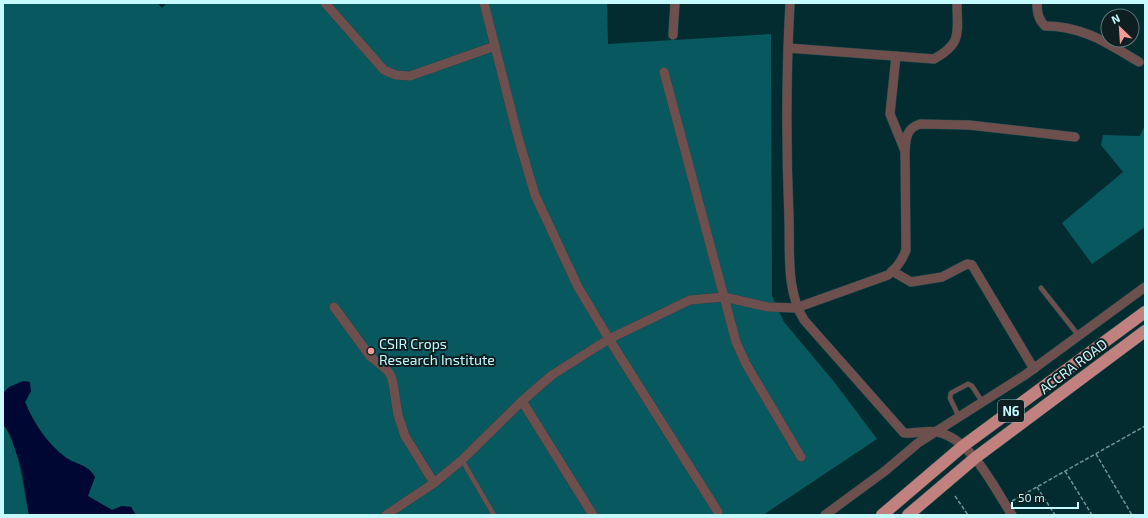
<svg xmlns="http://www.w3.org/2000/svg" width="1148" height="518" viewBox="0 0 1148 518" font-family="'Exo 2',sans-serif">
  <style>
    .green { fill: #07595f }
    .water { fill: #000732 }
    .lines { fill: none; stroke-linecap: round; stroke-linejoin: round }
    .service-casing { stroke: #1d494c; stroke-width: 5.5 }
    .minor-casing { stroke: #1d494c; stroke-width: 10 }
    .trunk-casing { stroke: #1d494c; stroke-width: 13 }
    .path { stroke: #67969b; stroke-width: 1.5; stroke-dasharray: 4 2; stroke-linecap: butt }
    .service { stroke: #6d504e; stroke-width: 4.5 }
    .minor { stroke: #6d504e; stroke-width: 9 }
    .trunk { stroke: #c1817e; stroke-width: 12 }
    .poi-dot { fill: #f59b97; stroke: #0f1f21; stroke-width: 1.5 }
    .labels { text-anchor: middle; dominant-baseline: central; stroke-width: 4; stroke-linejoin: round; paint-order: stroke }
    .shield { fill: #0f1f21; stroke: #8eb8bc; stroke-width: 1 }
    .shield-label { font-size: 13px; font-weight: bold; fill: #c5faff }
    .poi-label { font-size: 14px; fill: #c5faff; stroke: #0f1f21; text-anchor: start }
    .street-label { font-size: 14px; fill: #c5faff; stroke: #0f1f21 }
  </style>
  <rect width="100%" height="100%" fill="#022c2f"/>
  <g class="green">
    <path d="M3,3H157L162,8L167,3H607L608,44L771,34L772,296L784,322L835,383L877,439L763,515H136L131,507L122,506L112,510L87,496L95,477C88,464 76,465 65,457C47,443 34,423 25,402L31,391L3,393Z"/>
    <path d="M1145,125V227L1092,264L1062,223L1123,172L1101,145L1103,135L1140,136Z"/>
    <path d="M3,424C21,451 22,483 29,515H3Z"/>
  </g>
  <path class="water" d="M23,381L30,382L31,391L25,402C33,423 47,443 65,457C76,465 88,464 95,477L88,496L112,510L122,506L131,507L136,515H29L22,470L10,434L3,424V393L9,387Z"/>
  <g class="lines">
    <g class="service-casing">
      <g id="service">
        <path d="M1041,288L1079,336"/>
        <path d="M959,417L950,398L951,393L968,384L972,386L983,403"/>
        <path d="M462,460L494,515"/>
      </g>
    </g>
    <g class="minor-casing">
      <g id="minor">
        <path d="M325,3L384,70L396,75L410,76L495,46"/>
        <path d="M484,3L518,137L535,195L578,287L609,339L718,512"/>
        <path d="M790,3C786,75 786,147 789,219C790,253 786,291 804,320L904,433C915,434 926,430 937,432C972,439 994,488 1012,515"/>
        <path d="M1037,3C1037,12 1038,19 1045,26C1083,26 1107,43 1139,62"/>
        <path d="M673,35L675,3"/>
        <path d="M788,48L934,59C963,43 957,33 957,3"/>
        <path d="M664,72L736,342L746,364L801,457"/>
        <path d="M905,150C906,137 907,128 920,124L969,125L1075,137"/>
        <path d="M892,271L911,282L942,277L967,264L972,265L1034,369"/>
        <path d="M334,307L370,356L387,370L391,376L393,383L398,415L405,436L434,483"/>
        <path d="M522,401L593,515"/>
        <path d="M386,515L434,483L462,460L522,401L552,375L609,339L690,300L724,297L768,307L796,308L888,275C897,267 902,261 906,250L905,151L890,114L896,56"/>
        <path d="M825,515L885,471L918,443L1025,375L1145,287"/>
      </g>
    </g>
    <g class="trunk-casing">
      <g id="trunk">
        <path d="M882,515L963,446L1145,312"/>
        <path d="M908,515L975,458L1145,331"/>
      </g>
    </g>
    <g class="path">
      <path d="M1096,454L1132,515"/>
      <path d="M1065,471L1092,515"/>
      <path d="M1037,487L1055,515"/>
      <path d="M955,496L968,515"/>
      <path d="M1012,501L1145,426"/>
    </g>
    <use href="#service" class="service"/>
    <use href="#minor" class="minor"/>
    <use href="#trunk" class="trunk"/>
  </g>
  <circle class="poi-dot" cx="371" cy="351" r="4"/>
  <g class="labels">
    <rect class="shield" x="998" y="400" width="26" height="22" rx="3"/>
    <g class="shield-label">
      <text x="1011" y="411">N6</text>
    </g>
    <g class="poi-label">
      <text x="379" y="343">CSIR Crops<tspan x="379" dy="16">Research Institute</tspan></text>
    </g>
    <g class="street-label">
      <text transform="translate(1073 366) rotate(-37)">ACCRA ROAD</text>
    </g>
  </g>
  <rect width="1148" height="518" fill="none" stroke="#c5faff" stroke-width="8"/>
  <g transform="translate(1120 28) rotate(335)"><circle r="19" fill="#0f1f21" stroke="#58777a"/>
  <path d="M0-3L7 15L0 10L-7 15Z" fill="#f59b97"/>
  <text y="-6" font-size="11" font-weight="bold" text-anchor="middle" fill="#c5faff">N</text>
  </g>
  <path d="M1012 502v6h66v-6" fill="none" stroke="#c5faff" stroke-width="2"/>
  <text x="1018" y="502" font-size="12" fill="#c5faff" stroke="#0f1f21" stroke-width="3" paint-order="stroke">50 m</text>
</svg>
